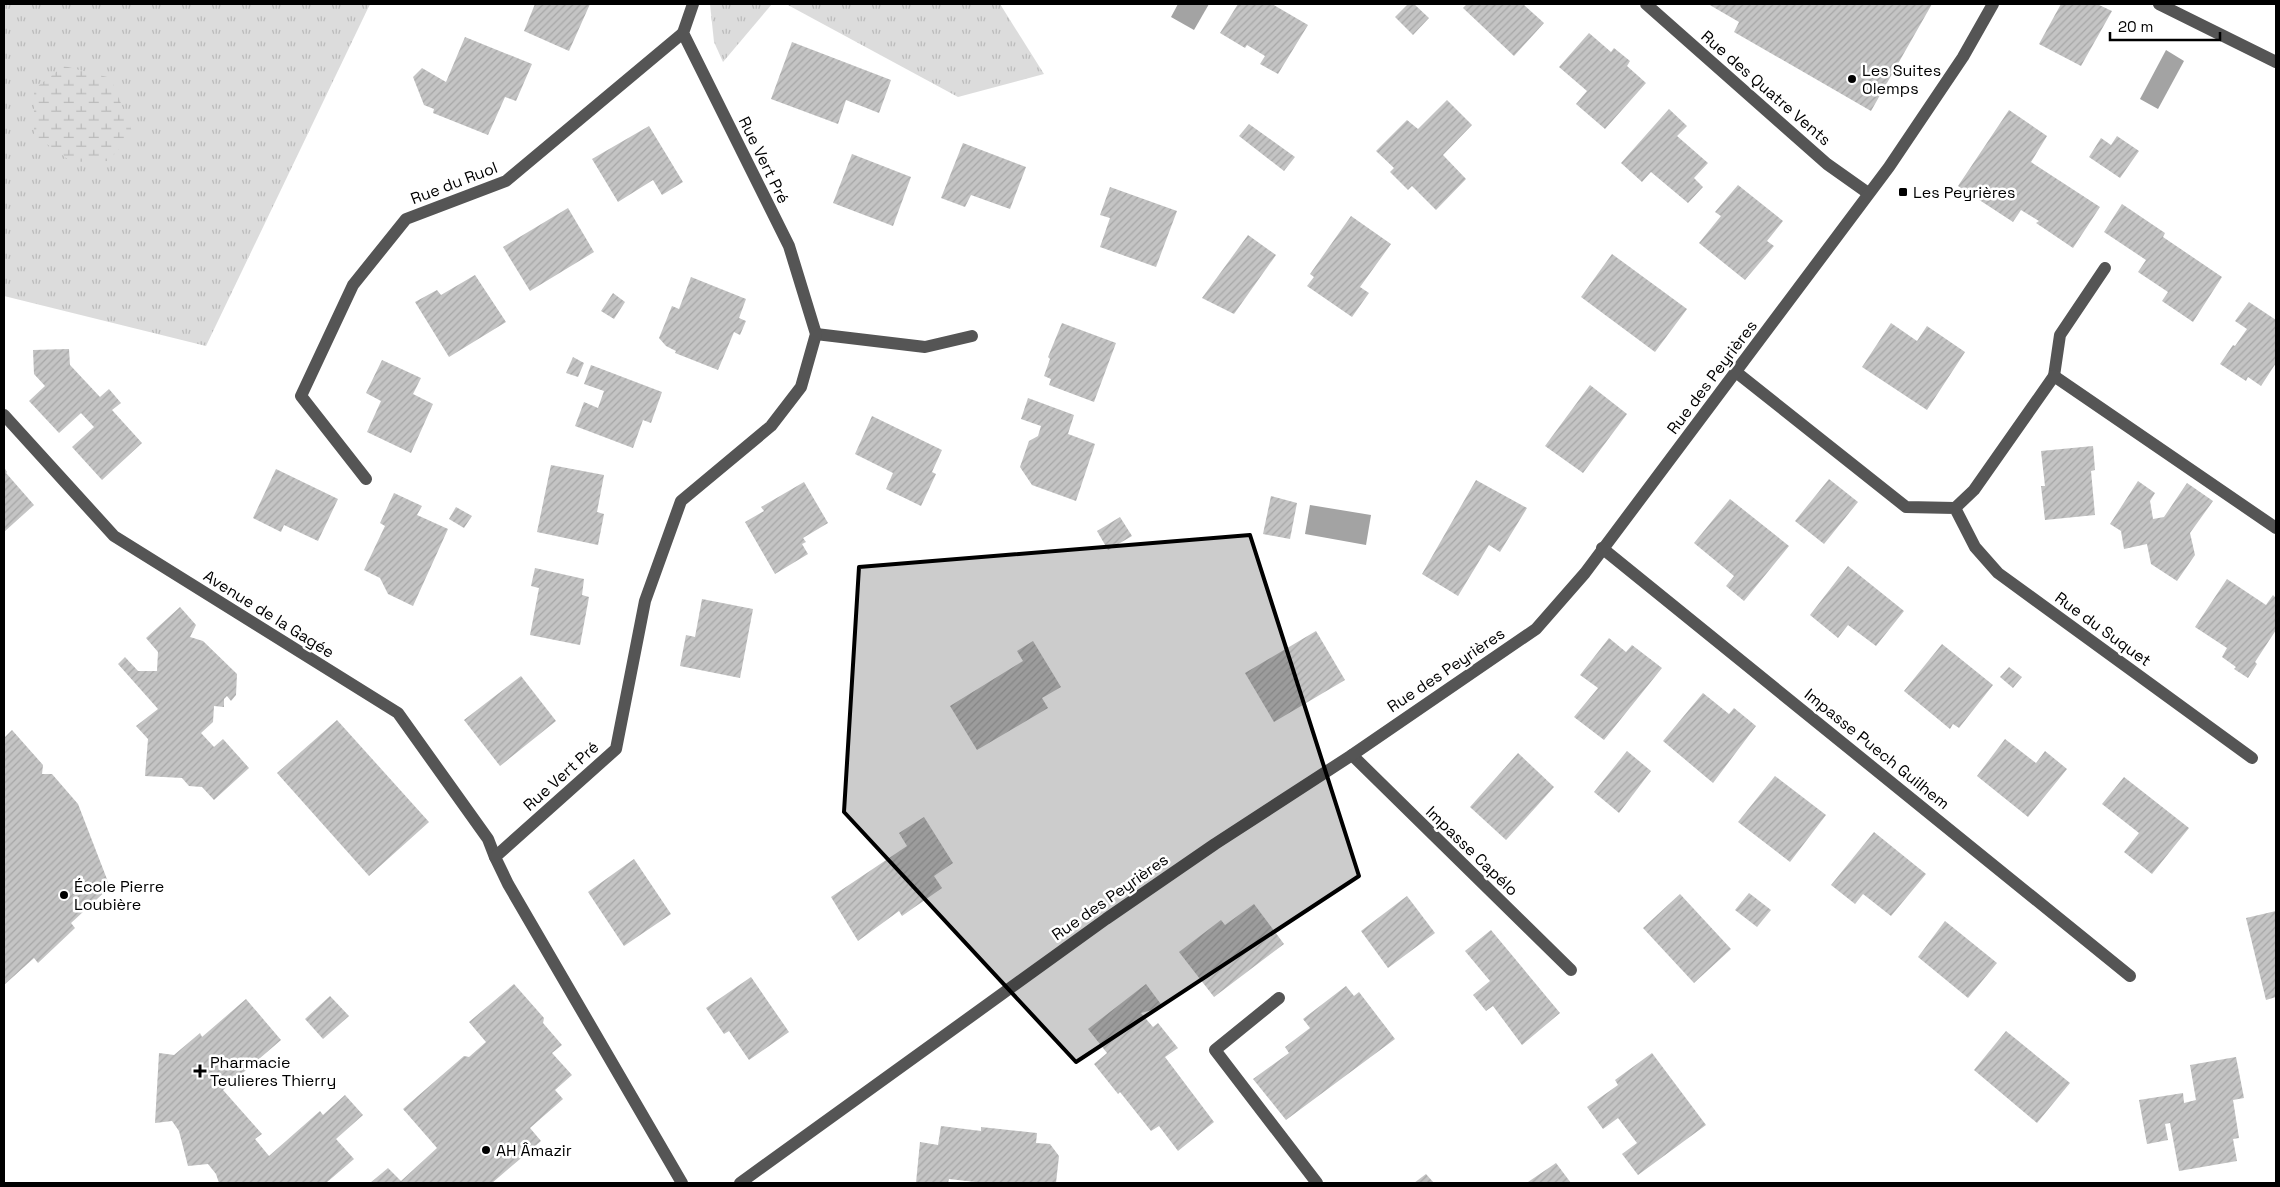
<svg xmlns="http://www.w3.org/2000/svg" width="2280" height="1187" viewBox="0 0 2280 1187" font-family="'Space Grotesk',sans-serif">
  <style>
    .grass { fill: url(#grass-tufts) }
    .wetland { fill: url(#wetland-marsh) }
    .water { fill: #a3a3a3 }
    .building { fill: url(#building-hatch) }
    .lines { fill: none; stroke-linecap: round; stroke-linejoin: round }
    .minor { stroke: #555; stroke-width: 12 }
    .marked { fill: #000; fill-opacity: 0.2; stroke: #000; stroke-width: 4; stroke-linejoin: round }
    .poi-dot { fill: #000; stroke: #fff; stroke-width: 2 }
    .labels { text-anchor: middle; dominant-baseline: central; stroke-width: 5; stroke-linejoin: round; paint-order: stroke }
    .poi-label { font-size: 16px; fill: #000; stroke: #fff; text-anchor: start }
    .street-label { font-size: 16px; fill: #000; stroke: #fff }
  </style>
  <defs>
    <pattern id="grass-tufts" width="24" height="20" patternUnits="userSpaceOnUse" patternTransform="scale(1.25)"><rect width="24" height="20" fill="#dcdcdc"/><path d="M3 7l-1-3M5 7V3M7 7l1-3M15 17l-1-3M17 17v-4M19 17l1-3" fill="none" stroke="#bbb"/></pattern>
    <pattern id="wetland-marsh" width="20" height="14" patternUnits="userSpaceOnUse" patternTransform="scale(1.25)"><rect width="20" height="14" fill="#dcdcdc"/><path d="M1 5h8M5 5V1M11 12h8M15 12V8" fill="none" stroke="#bbb"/></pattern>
    <pattern id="building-hatch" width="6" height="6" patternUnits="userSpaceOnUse" patternTransform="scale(1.25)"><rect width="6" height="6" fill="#c4c4c4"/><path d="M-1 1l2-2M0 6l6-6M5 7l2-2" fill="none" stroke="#a7a7a7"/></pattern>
  </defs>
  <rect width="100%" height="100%" fill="#fff"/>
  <g class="grass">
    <path d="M4,4H370L206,346L4,296Z"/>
    <path d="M710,4H772L723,62L714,42Z"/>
    <path d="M786,4H1000L1044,74L958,97Z"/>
  </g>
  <path class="wetland" d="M64,66L111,78L133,134L108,161L72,162L34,135V89Z"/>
  <g class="water">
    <path d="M1178,4H1209L1194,30L1171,17Z"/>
    <path d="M2166,50L2184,61L2158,109L2140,99Z"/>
    <path d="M1310,505L1371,515L1366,545L1305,534Z"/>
  </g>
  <g class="building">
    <path d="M535,4H590L569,51L524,31Z"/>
    <path d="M1238,4H1272L1308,25L1278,74L1260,64L1265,56L1247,45L1245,48L1220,33Z"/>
    <path d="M1408,4H1414L1429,18L1413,35L1395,17Z"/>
    <path d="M1467,4H1523L1544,23L1514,56L1463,8Z"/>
    <path d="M1708,4H1932L1871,111L1734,32L1739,22Z"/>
    <path d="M2061,4H2097L2112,11L2081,66L2039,44Z"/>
    <path d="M1589,33L1611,52L1614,48L1630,61L1627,66L1646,83L1605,129L1576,104L1587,91L1559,67Z"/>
    <path d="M465,37L532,64L516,101L505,97L488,135L433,113L434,109L424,105L413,77L422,68L446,82Z"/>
    <path d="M792,42L891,80L879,113L846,100L838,124L771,99Z"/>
    <path d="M1447,100L1472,125L1443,155L1466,179L1436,210L1412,186L1408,190L1390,172L1394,168L1376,151L1407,120L1418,129Z"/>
    <path d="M1669,109L1687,126L1677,136L1708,163L1694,178L1703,187L1688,203L1651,172L1642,182L1621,163Z"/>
    <path d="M2009,110L2047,136L2031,162L2100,207L2073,248L2036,223L2039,221L2021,210L2013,222L1958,186Z"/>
    <path d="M1249,124L1295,157L1284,171L1239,136Z"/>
    <path d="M649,126L683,182L662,195L653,180L618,202L592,159Z"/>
    <path d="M2117,136L2139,151L2120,178L2089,157L2101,138L2111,145Z"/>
    <path d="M963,143L1026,167L1010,209L971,195L965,207L941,198Z"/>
    <path d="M852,154L911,177L893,226L833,203Z"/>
    <path d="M1738,185L1783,221L1767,241L1774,246L1745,280L1699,243L1721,216L1715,212Z"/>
    <path d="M1110,187L1177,211L1156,267L1100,247L1110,218L1100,215Z"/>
    <path d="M2122,204L2165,233L2163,237L2222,277L2193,322L2162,301L2168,292L2138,272L2146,260L2104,232Z"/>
    <path d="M568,208L594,252L530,291L503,247Z"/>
    <path d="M1351,216L1391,244L1360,287L1369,293L1352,317L1307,286L1314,277L1310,274Z"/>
    <path d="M1248,235L1276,255L1234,314L1202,298Z"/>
    <path d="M1612,254L1687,309L1655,352L1581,297Z"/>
    <path d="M475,275L506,322L449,357L415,302L437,290L441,295Z"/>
    <path d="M691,277L746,299L739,318L746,321L740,335L734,332L718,370L675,353L676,351L666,346L659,338L672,306L679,309Z"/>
    <path d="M613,293L625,302L614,319L601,311Z"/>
    <path d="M2249,302L2276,320V363L2261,386L2248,377L2246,381L2220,364L2233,345L2235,346L2247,329L2235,321Z"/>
    <path d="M1062,323L1116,343L1094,402L1049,385L1051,379L1044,376L1050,359L1048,357Z"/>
    <path d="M1891,323L1917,341L1927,326L1965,352L1927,410L1862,367Z"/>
    <path d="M69,349L70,365L100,397L109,389L121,403L112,410L142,443L102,480L72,447L94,427L81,413L59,433L29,401L45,386L34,374L33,350Z"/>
    <path d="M573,357L584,363L578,377L566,373Z"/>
    <path d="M382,360L421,378L413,394L433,404L411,453L367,432L381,401L366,393Z"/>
    <path d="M591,365L662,392L651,423L643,420L633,448L575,426L584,402L598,408L604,391L584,384Z"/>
    <path d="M1590,385L1627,414L1583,473L1545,446Z"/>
    <path d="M1028,398L1074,415L1068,434L1095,444L1076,501L1032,485L1020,467L1029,441L1038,436L1041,426L1021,419Z"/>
    <path d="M872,416L942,450L932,472L936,474L921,506L886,489L893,473L855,454Z"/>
    <path d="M2093,446L2095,470L2091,471L2095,515L2045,520L2041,486H2045L2041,451Z"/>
    <path d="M551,465L604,475L597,512L604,514L598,545L537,532Z"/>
    <path d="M4,467L7,472L6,473L34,505L4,532Z"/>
    <path d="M276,469L338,499L318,541L284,525L281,532L253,518Z"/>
    <path d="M1829,479L1858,502L1824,544L1795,521Z"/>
    <path d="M1476,480L1527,508L1500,552L1489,545L1458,596L1422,574Z"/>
    <path d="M2138,481L2155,493L2150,501L2153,519L2164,517L2187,483L2213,501L2190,533L2195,555L2177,581L2151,564L2147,544L2124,549L2121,531L2110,524Z"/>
    <path d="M804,482L828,523L803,538L806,542L802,544L808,554L775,574L745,522L764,511L761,507Z"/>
    <path d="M394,493L422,506L417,515L448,529L413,606L388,594L380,578L364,570L385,526L380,523Z"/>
    <path d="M1271,496L1297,503L1290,539L1263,534Z"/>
    <path d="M1730,499L1789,546L1744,601L1726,586L1734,576L1694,543Z"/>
    <path d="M456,507L472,516L464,528L449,519Z"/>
    <path d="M1120,517L1132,536L1108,550L1097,531Z"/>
    <path d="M1848,566L1904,611L1876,646L1848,625L1838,638L1810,615Z"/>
    <path d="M535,568L584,579L582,595L589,597L580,645L530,635L539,588L531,586Z"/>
    <path d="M2227,579L2266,605L2273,595L2276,598V630L2255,662L2257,664L2248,678L2234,669L2236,667L2222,657L2227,648L2195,627Z"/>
    <path d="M702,599L753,609L740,678L680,666L686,635L695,637Z"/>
    <path d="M180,607L196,625L190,637L203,641L237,674L236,695L231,701L227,696L224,699V707L214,706L213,722L201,733L214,747L223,739L249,768L214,800L202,787L189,786L182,778L145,776L148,739L136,726L158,709L118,664L125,657L138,671H157L158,652L146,638Z"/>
    <path d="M1316,631L1345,680L1274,722L1245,673Z"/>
    <path d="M1609,638L1626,652L1632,645L1662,668L1604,740L1574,717L1598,688L1580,675Z"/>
    <path d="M1033,641L1061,687L1042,698L1048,708L977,750L950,706L1023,661L1017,651Z"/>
    <path d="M1942,644L1993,685L1959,728L1953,724L1950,729L1904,691Z"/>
    <path d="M2009,667L2022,677L2013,688L2000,677Z"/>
    <path d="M521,676L556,721L500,766L464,720Z"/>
    <path d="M1703,693L1729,714L1734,708L1756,726L1713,783L1663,741Z"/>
    <path d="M337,720L429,822L369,876L277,773Z"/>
    <path d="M12,730L43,765L42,774H52L78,804L110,887L71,923L75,928L38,963L34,958L4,985V738Z"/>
    <path d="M2005,739L2036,763L2045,751L2067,769L2028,817L1977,776Z"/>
    <path d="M1627,751L1651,771L1619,813L1594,792Z"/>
    <path d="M1518,753L1554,787L1506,840L1470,807Z"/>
    <path d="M1775,776L1826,815L1790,862L1738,822Z"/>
    <path d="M2124,777L2189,828L2152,874L2124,852L2139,833L2102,804Z"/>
    <path d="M924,817L953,863L934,876L942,888L902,916L899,911L858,941L831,897L907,846L899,833Z"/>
    <path d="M1874,832L1926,874L1891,916L1863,894L1855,904L1831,885Z"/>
    <path d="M634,859L671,914L624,946L588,892Z"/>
    <path d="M1749,893L1771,910L1757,927L1735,910Z"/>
    <path d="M1680,894L1731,949L1694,983L1643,928Z"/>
    <path d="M1407,896L1435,933L1388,968L1361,931Z"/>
    <path d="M1254,904L1284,944L1214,997L1179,952L1221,920L1225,925Z"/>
    <path d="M2276,911V997L2266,1000L2246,918Z"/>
    <path d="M1945,921L1997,963L1968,998L1918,957Z"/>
    <path d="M1491,930L1560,1013L1522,1045L1493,1006L1486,1011L1473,995L1490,981L1465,951Z"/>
    <path d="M751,977L789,1032L749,1060L729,1031L724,1034L706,1008Z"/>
    <path d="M514,984L544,1018L543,1023L562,1045L552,1053L572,1075L555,1090L563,1099L530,1128L541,1141L492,1183H370L388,1168L401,1181L437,1148L403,1109L464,1056L469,1057L486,1042L469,1022Z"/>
    <path d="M1146,984L1163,1007L1141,1013L1153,1027L1158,1023L1178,1048L1165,1057L1214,1122L1178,1151L1159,1126L1151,1131L1120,1092L1118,1094L1094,1064L1107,1053L1088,1029Z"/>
    <path d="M1346,986L1354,996L1359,992L1395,1039L1286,1120L1253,1079L1289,1053L1285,1047L1310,1028L1303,1019Z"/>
    <path d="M330,996L349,1016L323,1039L305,1019Z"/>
    <path d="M246,999L281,1040L223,1090L262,1134L255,1139L269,1156L320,1111L323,1115L345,1095L363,1115L336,1139L354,1159L326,1183H219L216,1174L208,1164L188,1166L179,1131L172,1121L155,1123L159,1053L174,1055L200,1033L202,1037Z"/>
    <path d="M2006,1031L2070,1083L2037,1123L1974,1070Z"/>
    <path d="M1652,1053L1706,1125L1638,1175L1622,1154L1637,1143L1618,1118L1603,1129L1587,1107L1618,1085L1615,1080Z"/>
    <path d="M2236,1057L2244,1098L2233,1100L2239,1138L2233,1139L2237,1161L2179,1171L2170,1123L2165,1124L2168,1140L2147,1144L2139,1100L2183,1093L2184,1103L2196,1100L2190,1065Z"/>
    <path d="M941,1126L981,1131V1127L1037,1133L1036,1143L1050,1144L1059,1156L1056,1183H984L949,1179L948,1183H916L920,1142L938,1145Z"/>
    <path d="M1556,1163L1571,1183H1529L1528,1182Z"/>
    <path d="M1426,1174L1434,1183H1414Z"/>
  </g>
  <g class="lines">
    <g class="minor">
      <path d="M1646,4L1827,164L1868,193"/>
      <path d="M2159,4L2276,62"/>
      <path d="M816,334L925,347L972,336"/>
      <path d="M1736,372L1906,507L1955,508L1975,547L1998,573L2252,758"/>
      <path d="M2054,376L2060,335L2105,268"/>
      <path d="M4,415L114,536L398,713L488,839L495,857"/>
      <path d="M366,479L301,396L353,285L406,219L506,181L683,33"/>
      <path d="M1955,508L1974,490L2054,376L2276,528"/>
      <path d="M1602,548L2130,976"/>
      <path d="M1352,755L1571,970"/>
      <path d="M1279,998L1215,1050L1317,1183"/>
      <path d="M682,1183L508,884L495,857L616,749L645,601L681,501L771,426L801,387L816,334L789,246L683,33L693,4"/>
      <path d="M740,1183L1106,919L1215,844L1352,755L1536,629L1585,573L1889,167L1963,57L1993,4"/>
    </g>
  </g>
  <path class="marked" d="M1250,535L1359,876L1076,1062L844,812L859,567Z"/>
  <g class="poi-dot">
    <circle cx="1852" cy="79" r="5"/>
    <rect x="1898" y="187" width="10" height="10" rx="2.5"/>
    <circle cx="64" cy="895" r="5"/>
    <path d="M197.5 1063.5h5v5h5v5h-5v5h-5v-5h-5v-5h5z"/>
    <circle cx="486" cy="1150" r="5"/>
  </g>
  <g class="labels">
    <g class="poi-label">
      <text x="1862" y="70">Les Suites<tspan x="1862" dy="18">Olemps</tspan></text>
      <text x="1913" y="192">Les Peyrières</text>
      <text x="74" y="886">École Pierre<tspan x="74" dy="18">Loubière</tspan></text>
      <text x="210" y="1062">Pharmacie<tspan x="210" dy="18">Teulieres Thierry</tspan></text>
      <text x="496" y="1150">AH Âmazir</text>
    </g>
    <g class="street-label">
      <text transform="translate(1766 88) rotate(41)">Rue des Quatre Vents</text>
      <text transform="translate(764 160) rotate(64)">Rue Vert Pré</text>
      <text transform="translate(454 183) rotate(-21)">Rue du Ruol</text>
      <text transform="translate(1712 377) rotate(-53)">Rue des Peyrières</text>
      <text transform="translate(269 614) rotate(32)">Avenue de la Gagée</text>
      <text transform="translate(2103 629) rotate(36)">Rue du Suquet</text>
      <text transform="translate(1446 670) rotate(-34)">Rue des Peyrières</text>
      <text transform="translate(1877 749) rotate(39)">Impasse Puech Guilhem</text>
      <text transform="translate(561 776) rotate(-42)">Rue Vert Pré</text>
      <text transform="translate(1472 851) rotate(44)">Impasse Capélo</text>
      <text transform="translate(1110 897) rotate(-35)">Rue des Peyrières</text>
    </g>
  </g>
  <rect width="2280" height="1187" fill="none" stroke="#000000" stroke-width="10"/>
  <path d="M2110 32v8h110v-8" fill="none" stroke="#000000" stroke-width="2.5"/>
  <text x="2118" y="32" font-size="15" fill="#000000" stroke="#ffffff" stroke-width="4" paint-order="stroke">20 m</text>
</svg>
